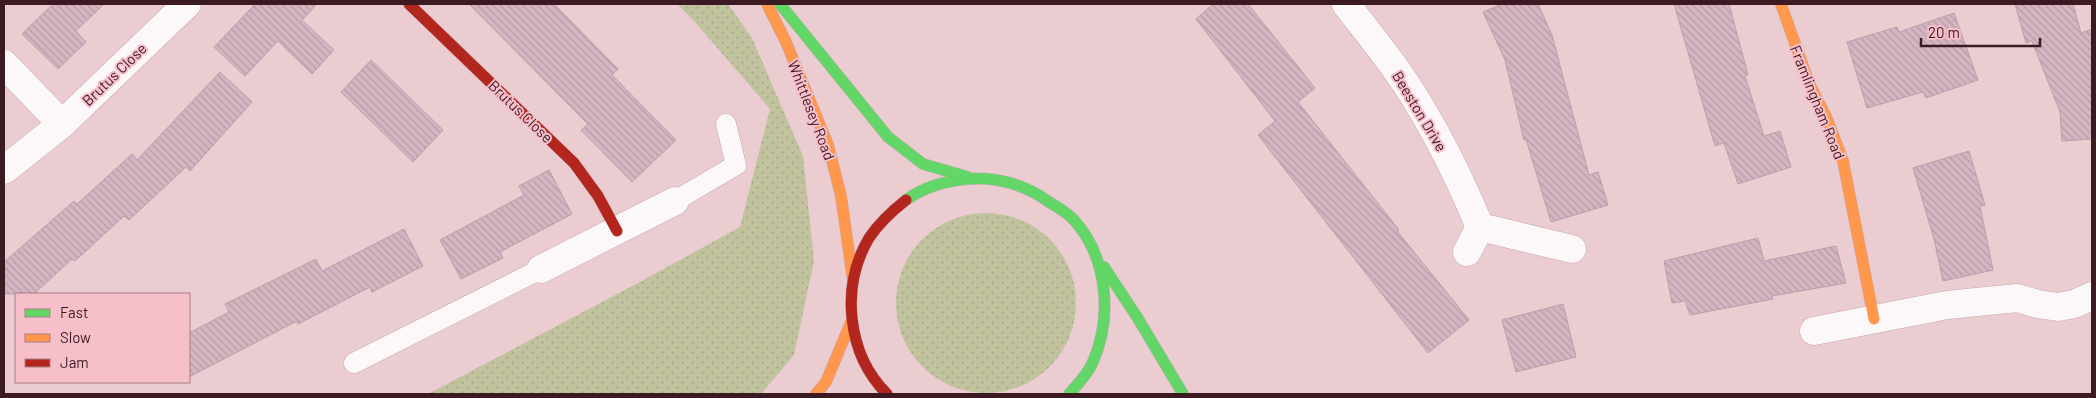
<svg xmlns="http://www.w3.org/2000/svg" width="2096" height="398" viewBox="0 0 2096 398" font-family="Barlow,sans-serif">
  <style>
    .grass { fill: url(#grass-dots) }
    .building { fill: url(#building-back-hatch); stroke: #bb9fa9 }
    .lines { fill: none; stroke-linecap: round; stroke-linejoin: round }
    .lane-casing { stroke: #c7a9af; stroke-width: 21 }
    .street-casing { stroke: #c7a9af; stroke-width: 29 }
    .fast-casing { stroke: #c7a9af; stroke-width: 12 }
    .slow-casing { stroke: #c7a9af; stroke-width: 12 }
    .jam-casing { stroke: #c7a9af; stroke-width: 12 }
    .lane { stroke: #fcf7f8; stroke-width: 20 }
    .street { stroke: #fcf7f8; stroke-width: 28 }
    .fast { stroke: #63d668; stroke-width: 11 }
    .slow { stroke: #ff974d; stroke-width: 11 }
    .jam { stroke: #b3261e; stroke-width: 11 }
    .labels { text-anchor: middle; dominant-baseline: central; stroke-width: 4; stroke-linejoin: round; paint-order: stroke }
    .street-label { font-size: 15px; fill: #3c1a22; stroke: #f7bfc9 }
  </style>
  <defs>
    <pattern id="grass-dots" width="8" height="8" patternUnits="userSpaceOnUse" patternTransform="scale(1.25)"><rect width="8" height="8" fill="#c1c39f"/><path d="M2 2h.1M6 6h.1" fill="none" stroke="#a7a789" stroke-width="1.8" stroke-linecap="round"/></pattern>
    <pattern id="building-back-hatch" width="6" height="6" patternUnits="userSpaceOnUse" patternTransform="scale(1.25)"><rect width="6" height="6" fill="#d5b5c2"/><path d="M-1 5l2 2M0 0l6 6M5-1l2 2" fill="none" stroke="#b89ba6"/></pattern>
  </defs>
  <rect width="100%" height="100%" fill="#eaccd1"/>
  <g class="grass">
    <path d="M677,4H728L752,38L803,156L814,261L794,355L761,394H428L638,283L740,227L770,109L694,21Z"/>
    <circle cx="986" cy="303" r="90"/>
  </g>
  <g class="building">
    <path d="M53,4H104L76,31L86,42L58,69L22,34Z"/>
    <path d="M255,4H317L302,20L334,50L312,74L278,41L245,76L214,47Z"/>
    <path d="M469,4H554L618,69L612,75L676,140L632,182L581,130L588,124Z"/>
    <path d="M1213,4H1248L1315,88L1298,102L1399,230L1397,231L1469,320L1428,353L1258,135L1275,121L1196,19Z"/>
    <path d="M1502,4H1538L1552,35L1589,175L1598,172L1608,205L1551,222L1526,139L1524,140L1505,60L1483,12Z"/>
    <path d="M1674,4H1729L1748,75L1745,76L1764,136L1780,131L1791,167L1738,184L1724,143L1715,146Z"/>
    <path d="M2015,4H2073L2081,33L2092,29V139L2062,141L2060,112L2032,41L2026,43Z"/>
    <path d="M1954,13L1978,80L1926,98L1923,92L1867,108L1847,42L1897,27L1899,32Z"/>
    <path d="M371,60L443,130L413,162L341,92Z"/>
    <path d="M220,72L252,102L190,171L186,167L129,220L124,216L75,261L72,259L34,294H4V262L74,201L77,204L132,154L137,160Z"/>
    <path d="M1969,151L1985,205L1980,206L1993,270L1943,281L1934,239L1913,168Z"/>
    <path d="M549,170L572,214L500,252L503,258L461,279L440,240L524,195L519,186Z"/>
    <path d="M404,229L423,266L372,292L370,287L298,324L297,321L189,377V333L229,312L225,304L316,259L322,271Z"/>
    <path d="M1758,238L1764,261L1836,246L1846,283L1772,296L1773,299L1690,315L1685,301L1672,303L1664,261Z"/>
    <path d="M1563,304L1576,357L1516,372L1502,320Z"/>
  </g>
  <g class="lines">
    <g class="lane-casing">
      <g id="lane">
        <path d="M675,201L736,165L726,124"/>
        <path d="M354,363L541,269"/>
      </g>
    </g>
    <g class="street-casing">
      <g id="street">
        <path d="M1346,4C1362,25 1379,46 1395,68C1430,117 1457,172 1480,227"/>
        <path d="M4,64L62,124"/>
        <path d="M4,170L62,124L187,4"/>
        <path d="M1467,252L1480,227L1572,249"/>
        <path d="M541,269L675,201"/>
        <path d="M1814,331L1947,305L2017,298L2038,304L2058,307L2074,304L2092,296"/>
      </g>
    </g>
    <g class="fast-casing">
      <g id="fast">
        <path d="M780,4L888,137L923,164L968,177"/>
        <path d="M906,200C924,187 945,181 967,179C996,176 1026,185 1049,202C1058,207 1067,213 1074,220C1108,258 1113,318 1092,364C1087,375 1077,385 1069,394"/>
        <path d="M1104,267L1137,317L1183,394"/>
      </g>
    </g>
    <g class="slow-casing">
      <g id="slow">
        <path d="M767,4L786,42L828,145L841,196L853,281"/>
        <path d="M1781,4L1809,83L1827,119L1843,161L1874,319"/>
        <path d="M816,394L826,382L851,322"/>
      </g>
    </g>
    <g class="jam-casing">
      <g id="jam">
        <path d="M409,4L574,163L598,196L617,231"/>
        <path d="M887,394C847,354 840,287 869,238C879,223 892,211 906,200"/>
      </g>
    </g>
    <use href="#lane" class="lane"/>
    <use href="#street" class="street"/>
    <use href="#fast" class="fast"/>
    <use href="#slow" class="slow"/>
    <use href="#jam" class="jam"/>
  </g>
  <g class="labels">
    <g class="street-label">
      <text transform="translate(114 74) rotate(-44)">Brutus Close</text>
      <text transform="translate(1818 102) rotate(68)">Framlingham Road</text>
      <text transform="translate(812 110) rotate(69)">Whittlesey Road</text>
      <text transform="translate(521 111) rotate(44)">Brutus Close</text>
      <text transform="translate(1420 111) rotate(59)">Beeston Drive</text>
    </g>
  </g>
  <rect width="2096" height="398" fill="none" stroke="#3c1a22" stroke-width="10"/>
  <rect x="15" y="293" width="175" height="90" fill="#f7bfc9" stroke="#ac7d86"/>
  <rect x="25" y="309" width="25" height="8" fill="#63d668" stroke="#ac7d86"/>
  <text x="60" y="318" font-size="15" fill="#3c1a22">Fast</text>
  <rect x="25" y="334" width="25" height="8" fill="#ff974d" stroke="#ac7d86"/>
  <text x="60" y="343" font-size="15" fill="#3c1a22">Slow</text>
  <rect x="25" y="359" width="25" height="8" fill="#b3261e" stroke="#ac7d86"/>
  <text x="60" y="368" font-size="15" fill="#3c1a22">Jam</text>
  <path d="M1921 38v8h119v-8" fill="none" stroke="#3c1a22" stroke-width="2.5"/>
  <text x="1928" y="38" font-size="15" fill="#3c1a22" stroke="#f7bfc9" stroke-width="4" paint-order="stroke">20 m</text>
</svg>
